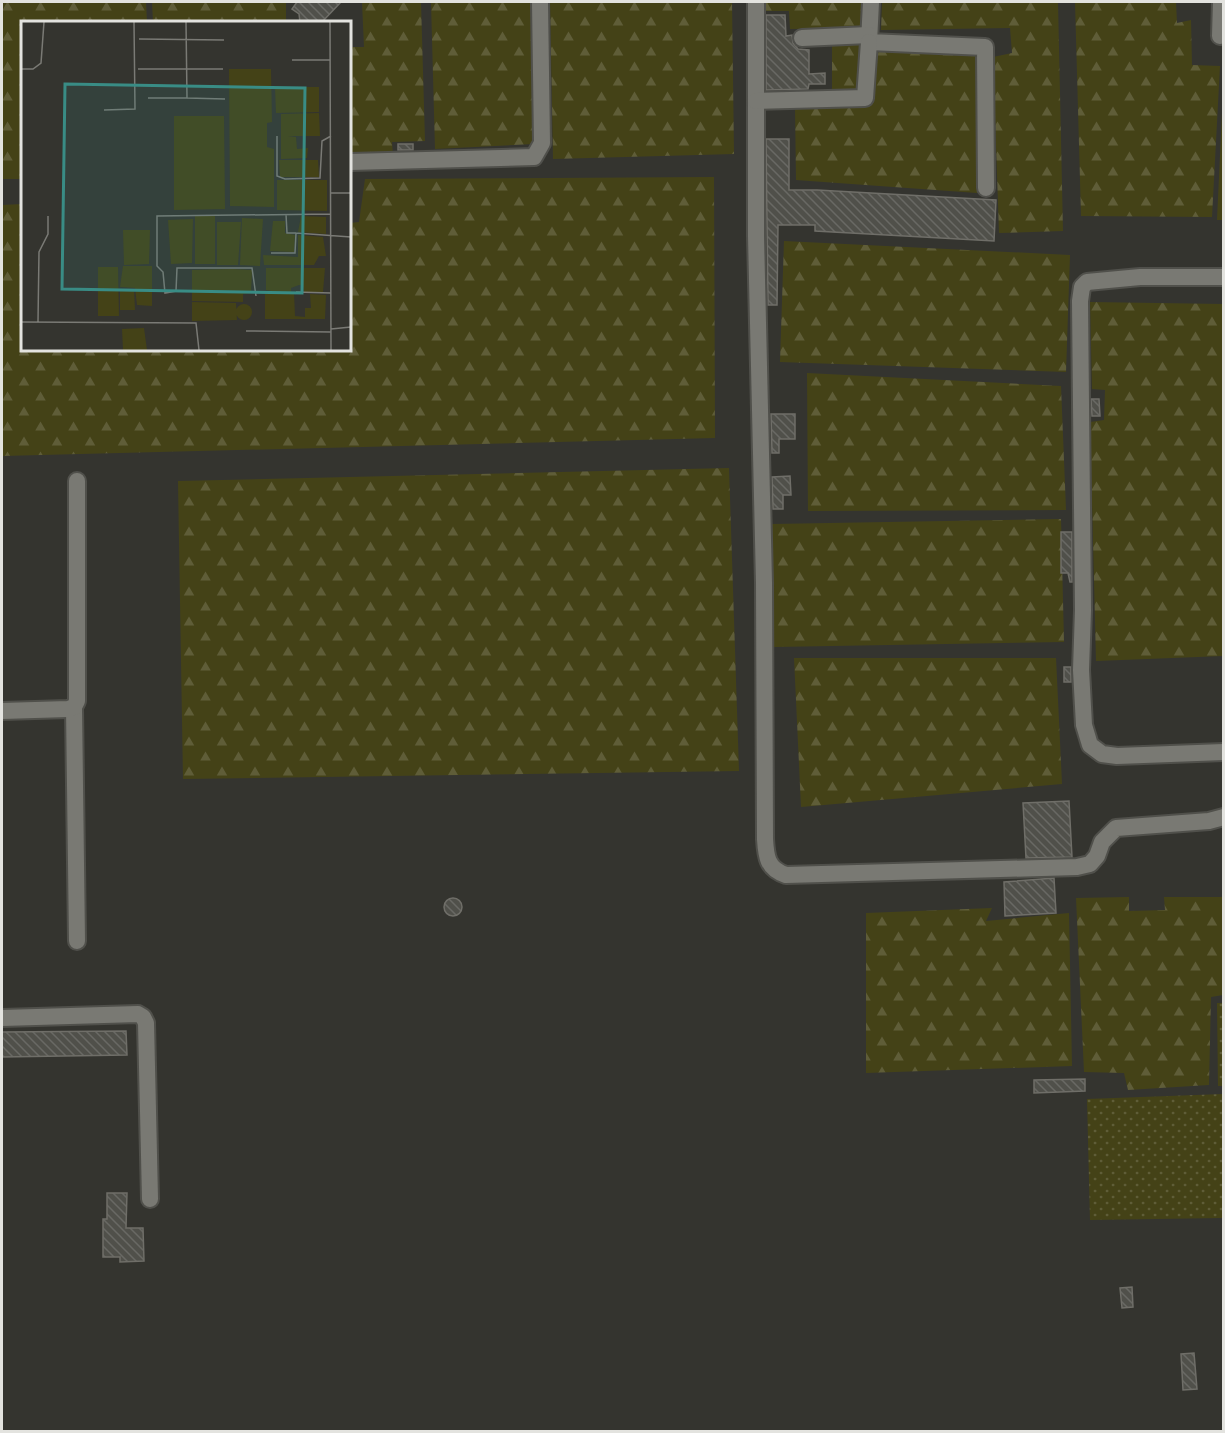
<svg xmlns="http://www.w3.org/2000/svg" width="1225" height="1433" viewBox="0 0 1225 1433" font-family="Lato,sans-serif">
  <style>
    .grass { fill: url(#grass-dots) }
    .forest { fill: url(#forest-firs) }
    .building { fill: url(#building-back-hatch); stroke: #6f6e68; stroke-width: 1.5 }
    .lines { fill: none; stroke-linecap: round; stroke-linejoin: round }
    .minor-casing { stroke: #50504b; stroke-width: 20 }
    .minor { stroke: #797973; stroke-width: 16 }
    .inset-road { fill: none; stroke: #7a7a75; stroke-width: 1.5 }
    .view { fill: #398c85; fill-opacity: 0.15; stroke: #398c85; stroke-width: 3 }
    .inset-edge { fill: none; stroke: #e3e3df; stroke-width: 3 }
  </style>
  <defs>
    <pattern id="grass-dots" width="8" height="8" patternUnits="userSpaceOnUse" patternTransform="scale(1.5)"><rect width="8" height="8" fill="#444217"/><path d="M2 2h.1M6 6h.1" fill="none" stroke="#5f5d38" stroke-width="1.8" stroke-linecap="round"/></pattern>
    <pattern id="forest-firs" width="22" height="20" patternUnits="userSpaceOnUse" patternTransform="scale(1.5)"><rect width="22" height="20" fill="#444217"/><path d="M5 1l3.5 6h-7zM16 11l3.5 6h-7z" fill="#5f5d38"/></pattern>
    <pattern id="building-back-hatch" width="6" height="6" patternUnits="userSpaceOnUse" patternTransform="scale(1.5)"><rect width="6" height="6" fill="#50504a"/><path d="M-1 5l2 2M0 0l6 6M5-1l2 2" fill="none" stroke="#696964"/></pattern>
  </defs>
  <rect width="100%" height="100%" fill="#34342f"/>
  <g class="grass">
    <path d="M1217,1003H1223V1086H1218Z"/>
    <path d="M1223,1094V1218L1090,1220L1087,1099Z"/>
  </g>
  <g class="forest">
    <path d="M2,2H146L147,22H22V179H2Z"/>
    <path d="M152,2H286V22H153Z"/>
    <path d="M362,2H421L425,141L392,142L393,156L350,157V47H364Z"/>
    <path d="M431,2H531L534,144L435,149Z"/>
    <path d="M550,2H732L734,154L553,159Z"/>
    <path d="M766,2H863L862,28L790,29L789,11H766Z"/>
    <path d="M882,2H1058L1063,231L999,233L993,57L1012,53L1010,28L881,30Z"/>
    <path d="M1075,2H1176L1177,23L1191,20L1192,65L1220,66L1212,217L1081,216Z"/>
    <path d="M862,42L860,89H832V43Z"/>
    <path d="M877,49L978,52L977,193L796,180L795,108L867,107Z"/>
    <path d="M1223,91L1224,220H1217Z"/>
    <path d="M714,177L715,438L2,456V205L22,204V350H350V223L359,222L365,179Z"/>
    <path d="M784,241L1070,255L1066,372L780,362Z"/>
    <path d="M1090,302L1223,304V656L1096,661L1090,422L1104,420L1105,390L1092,389Z"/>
    <path d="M807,373L1061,386L1066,510L808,511Z"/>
    <path d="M729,468L739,771L183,779L178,481Z"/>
    <path d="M1061,519L1064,642L774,647L772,524Z"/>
    <path d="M794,658H1056L1062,784L801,807Z"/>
    <path d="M1129,897V911L1165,910L1164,897H1223V995L1211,997L1209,1085L1128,1090L1124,1073L1084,1072L1076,898Z"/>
    <path d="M992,908L986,921L1069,913L1072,1066L866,1073V913Z"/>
  </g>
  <g class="building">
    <path d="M297,2H341L322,22H300L299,14L292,9Z"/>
    <path d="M766,15H785L786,36L792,35L793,43L798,49L809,50V74L825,73V84H809L808,89L766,90Z"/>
    <path d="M766,139H789V190H817L996,200L994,241L815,231V225H778L777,305H768Z"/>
    <rect x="398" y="144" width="15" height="6"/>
    <path d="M1091,399H1099L1100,416H1092Z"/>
    <path d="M771,414H795V439H779V453H772Z"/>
    <path d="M790,476L791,495H783V509H773L772,477Z"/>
    <path d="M1061,532H1072V582H1070L1068,573H1061Z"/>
    <rect x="1064" y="667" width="7" height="15"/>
    <path d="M1069,801L1072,857L1026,858L1023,803Z"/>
    <path d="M1054,878L1056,913L1005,916L1004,882Z"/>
    <circle cx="453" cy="907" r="9"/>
    <path d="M126,1031L127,1055L2,1057V1032Z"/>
    <path d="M1085,1079V1091L1034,1093V1080Z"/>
    <path d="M107,1193H127L126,1228H143L144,1261L120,1262V1257H103V1219H107Z"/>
    <path d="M1132,1287L1133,1307L1122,1308L1120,1288Z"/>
    <path d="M1194,1353L1197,1389L1183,1390L1181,1354Z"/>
  </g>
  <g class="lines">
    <g class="minor-casing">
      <g id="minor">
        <path d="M756,2V236L764,583L765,839C766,856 767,869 786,875L1077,867L1090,864L1097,856L1102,842L1116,828L1209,821L1224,817"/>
        <path d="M871,2L869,42L985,47L986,188"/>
        <path d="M1220,36L1221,2"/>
        <path d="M802,38L869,35"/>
        <path d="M756,101L865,98L869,42"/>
        <path d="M350,162L534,157L542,143L540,2"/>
        <path d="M1224,277H1140L1087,282L1082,287L1080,301L1083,610L1081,670L1084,725L1090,745L1102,754L1117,756L1224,752"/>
        <path d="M74,707L77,941"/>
        <path d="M2,711L68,709L74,707L77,701V481"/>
        <path d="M2,1018L138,1014L143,1017L146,1023L150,1199"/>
      </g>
    </g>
    <use href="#minor" class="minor"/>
  </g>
  <g transform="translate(21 21)">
    <rect width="330" height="330" fill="#34342f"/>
    <path d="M77,246H97L98,295H77ZM99,268H113L114,289H99Z" fill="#444217"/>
    <path d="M208,48H250L251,101L246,102V126L253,128V186L209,185ZM254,66H298V91L255,92ZM298,92L299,115H267L275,116L276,128L287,127L286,137L260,138V93ZM153,95H203L204,188L153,189ZM258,139H297L298,156H259ZM256,159H306V190L256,189ZM174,195H194V243H174ZM280,195L305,196V213L277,211ZM221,197L242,198L239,245L219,244ZM172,198L171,242L150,243L147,199ZM252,200H264V212L274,214L273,231L249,230ZM196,201H220L217,244H196ZM102,209H129L128,243L103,244ZM277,214L302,216L305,235H298L293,244H243L242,234L277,236ZM102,245H131V285L116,284L114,267L99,266ZM245,247H304L302,271H283L282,264H278L270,267V272H273L274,295L284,296V287H290L289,273L305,274L304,298H244V270L256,271L245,269ZM211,248L231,249L230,272L222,273V281L171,280V249ZM171,281L215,282L216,299L171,300ZM215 291a8 8 0 1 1 16 0a8 8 0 1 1-16 0ZM123,307L126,329H102L101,308Z" fill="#444217"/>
    <path class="inset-road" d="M165,1L166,77L204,78M309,1L310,329M118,18L203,19M271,39H309M0,48H12L20,42L23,1M117,48H202M127,77H166M83,89L114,88L113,1M256,115V155L264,158L299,157L301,120L310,115M310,172H330M265,193L266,212H275M250,232H274L275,212L330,216M275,271L310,272M235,275L231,247H156L155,270L144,272L142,251L136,245V195L310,193M0,301L175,302L178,329M17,301L18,231L27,213V195M310,308L330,306M225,310L310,311"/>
    <path class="view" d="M44,63L284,67L281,272L41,268Z"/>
    <rect width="330" height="330" class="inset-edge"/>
  </g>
  <rect width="1225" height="1433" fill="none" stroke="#e3e3df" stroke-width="6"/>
</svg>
